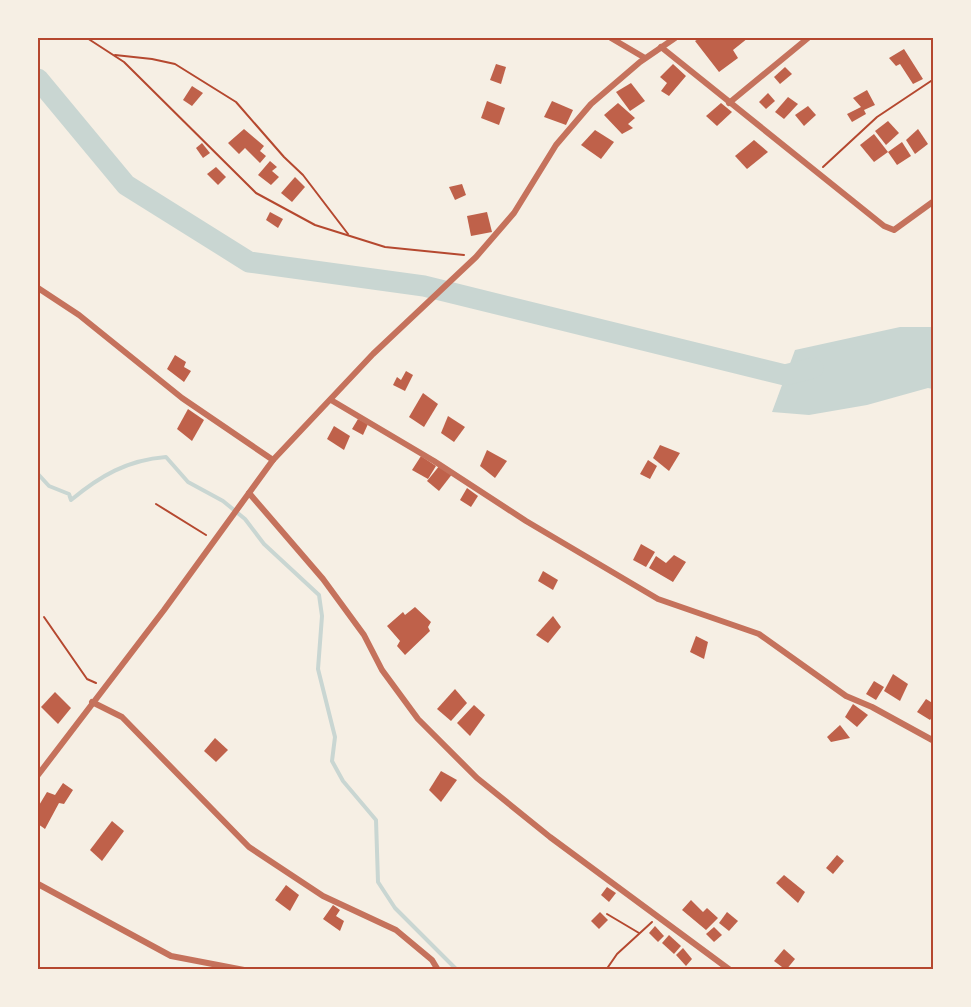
<svg xmlns="http://www.w3.org/2000/svg" width="971" height="1007" viewBox="0 0 971 1007" font-family="Arial,sans-serif">
  <style>
    .water { fill: #c9d6d2 }
    .lines { fill: none; stroke-linecap: round; stroke-linejoin: round }
    .stream { stroke: #c9d6d2; stroke-width: 4 }
    .river { stroke: #c9d6d2; stroke-width: 21 }
    .building { fill: #bf614a }
    .path { stroke: #b5482f; stroke-width: 2 }
    .minor { stroke: #c5725c; stroke-width: 6 }
    .neatline { fill: none; stroke: #b5482f; stroke-width: 2 }
  </style>
  <rect width="100%" height="100%" fill="#f6efe4"/>
  <path class="water" d="M900,327H933V389L928,388L867,405L809,415L772,412L795,350Z"/>
  <g class="lines">
    <path class="stream" d="M38,474L49,486L69,494L71,500C100,476 127,460 166,457L188,482L223,501L245,519L264,544L319,595L322,616L318,669L335,737L332,761L343,781L376,820L378,882L395,908L457,970"/>
    <path class="river" d="M38,79L126,185L249,262L424,286L785,375L813,368"/>
  </g>
  <g class="building">
    <path d="M700,38H748L733,50L738,58L719,72L695,41Z"/>
    <path d="M904,49L923,79L913,84L900,64L896,66L889,58Z"/>
    <path d="M496,64L506,67L501,84L490,80Z"/>
    <path d="M673,64L686,76L669,96L661,91L667,83L660,77Z"/>
    <path d="M785,67L792,74L780,84L774,77Z"/>
    <path d="M631,83L645,101L630,111L616,92Z"/>
    <path d="M192,86L203,93L192,106L183,100Z"/>
    <path d="M867,90L875,105L864,110L866,114L852,122L847,114L861,107L853,98Z"/>
    <path d="M768,93L775,101L766,109L759,102Z"/>
    <path d="M788,97L798,104L784,119L775,112Z"/>
    <path d="M487,101L505,108L499,125L481,118Z"/>
    <path d="M552,101L573,110L566,125L544,117Z"/>
    <path d="M618,103L635,118L628,124L633,128L622,134L604,115Z"/>
    <path d="M721,103L732,112L717,126L706,116Z"/>
    <path d="M808,106L816,115L804,126L795,115Z"/>
    <path d="M888,121L899,133L886,145L875,131Z"/>
    <path d="M244,129L264,146L260,151L266,156L260,163L245,148L239,154L228,143Z"/>
    <path d="M918,129L928,144L915,154L906,140Z"/>
    <path d="M595,130L614,142L601,159L581,145Z"/>
    <path d="M874,134L888,152L874,162L860,145Z"/>
    <path d="M754,140L768,152L747,169L735,156Z"/>
    <path d="M902,142L911,156L897,165L888,152Z"/>
    <path d="M202,143L210,153L203,158L196,148Z"/>
    <path d="M270,161L277,167L272,171L279,177L271,185L258,175Z"/>
    <path d="M216,167L226,177L218,185L207,174Z"/>
    <path d="M295,177L305,187L292,202L281,193Z"/>
    <path d="M462,184L466,195L455,200L449,187Z"/>
    <path d="M270,212L283,219L278,228L266,220Z"/>
    <path d="M487,212L492,232L471,236L467,216Z"/>
    <path d="M175,355L186,362L184,367L191,371L184,382L167,369Z"/>
    <path d="M406,371L413,375L405,391L393,385L397,377L401,380Z"/>
    <path d="M423,393L438,404L424,427L409,417Z"/>
    <path d="M188,409L204,420L192,441L177,429Z"/>
    <path d="M448,416L465,427L454,442L441,433Z"/>
    <path d="M358,419L368,424L363,435L352,429Z"/>
    <path d="M334,426L350,436L344,450L327,439Z"/>
    <path d="M660,445L680,453L669,471L653,458Z"/>
    <path d="M487,450L507,461L495,478L480,466Z"/>
    <path d="M421,456L436,466L428,479L412,470Z"/>
    <path d="M648,460L657,466L650,479L640,474Z"/>
    <path d="M440,465L453,473L439,491L427,481Z"/>
    <path d="M467,488L478,496L471,507L460,500Z"/>
    <path d="M641,544L655,552L646,567L633,560Z"/>
    <path d="M674,555L686,562L673,582L649,568L656,556L666,563Z"/>
    <path d="M543,571L558,580L553,590L538,581Z"/>
    <path d="M415,607L431,622L428,627L430,631L405,655L397,646L400,641L387,626L403,612L405,615Z"/>
    <path d="M553,616L561,627L548,643L536,635Z"/>
    <path d="M696,636L708,642L704,659L690,652Z"/>
    <path d="M893,674L908,684L900,701L884,691Z"/>
    <path d="M874,681L884,687L876,700L866,694Z"/>
    <path d="M455,689L467,703L451,721L437,709Z"/>
    <path d="M55,692L71,708L58,724L41,707Z"/>
    <path d="M926,699L934,704V715L930,720L917,712Z"/>
    <path d="M853,704L868,715L857,727L845,717Z"/>
    <path d="M474,705L485,715L470,736L457,723Z"/>
    <path d="M840,725L850,738L831,742L827,737Z"/>
    <path d="M215,738L228,750L216,762L204,751Z"/>
    <path d="M441,771L457,780L441,802L429,790Z"/>
    <path d="M63,783L73,790L64,804L59,803L45,829L38,824V807L47,792L55,795Z"/>
    <path d="M112,821L124,831L102,861L90,850Z"/>
    <path d="M837,855L844,861L833,874L826,868Z"/>
    <path d="M784,875L805,892L798,903L776,883Z"/>
    <path d="M286,885L299,895L290,911L275,900Z"/>
    <path d="M607,887L616,893L609,902L601,895Z"/>
    <path d="M691,900L703,912L707,908L718,918L706,930L682,910Z"/>
    <path d="M333,905L340,910L336,916L344,921L340,931L323,919Z"/>
    <path d="M600,912L608,920L599,929L591,921Z"/>
    <path d="M727,912L738,921L729,931L719,923Z"/>
    <path d="M655,926L664,936L658,942L649,933Z"/>
    <path d="M714,927L722,935L714,942L706,934Z"/>
    <path d="M669,935L681,946L674,954L662,943Z"/>
    <path d="M683,948L692,959L686,966L676,955Z"/>
    <path d="M784,949L795,959L786,970L774,961Z"/>
  </g>
  <g class="lines">
    <g class="path">
      <path d="M87,38L124,62L256,193L315,225L385,247L464,255"/>
      <path d="M115,55L152,59L175,64L236,102L284,157L303,175L348,234"/>
      <path d="M823,167L877,117L934,79"/>
      <path d="M156,504L206,535"/>
      <path d="M44,617L87,679L96,683"/>
      <path d="M607,914L639,933"/>
      <path d="M606,970L617,954L652,922"/>
    </g>
    <g class="minor">
      <path d="M611,38L645,58"/>
      <path d="M661,47L884,226L894,230L934,201"/>
      <path d="M729,103L808,38"/>
      <path d="M38,288L79,315L182,398L273,460"/>
      <path d="M331,400L434,461L526,521L658,599L759,634L846,696L872,707L934,741"/>
      <path d="M249,493L323,579L364,635L382,670L418,719L477,778L550,837L730,970"/>
      <path d="M92,702L122,717L249,847L323,896L396,930L432,960L438,970"/>
      <path d="M38,775L164,610L273,460L373,354L476,257L514,213L556,145L591,104L640,62L675,38"/>
      <path d="M38,884L171,956L244,970"/>
    </g>
  </g>
  <rect width="971" height="1007" fill="none" stroke="#f6efe4" stroke-width="78"/>
  <rect x="39" y="39" width="893" height="929" class="neatline"/>
</svg>
